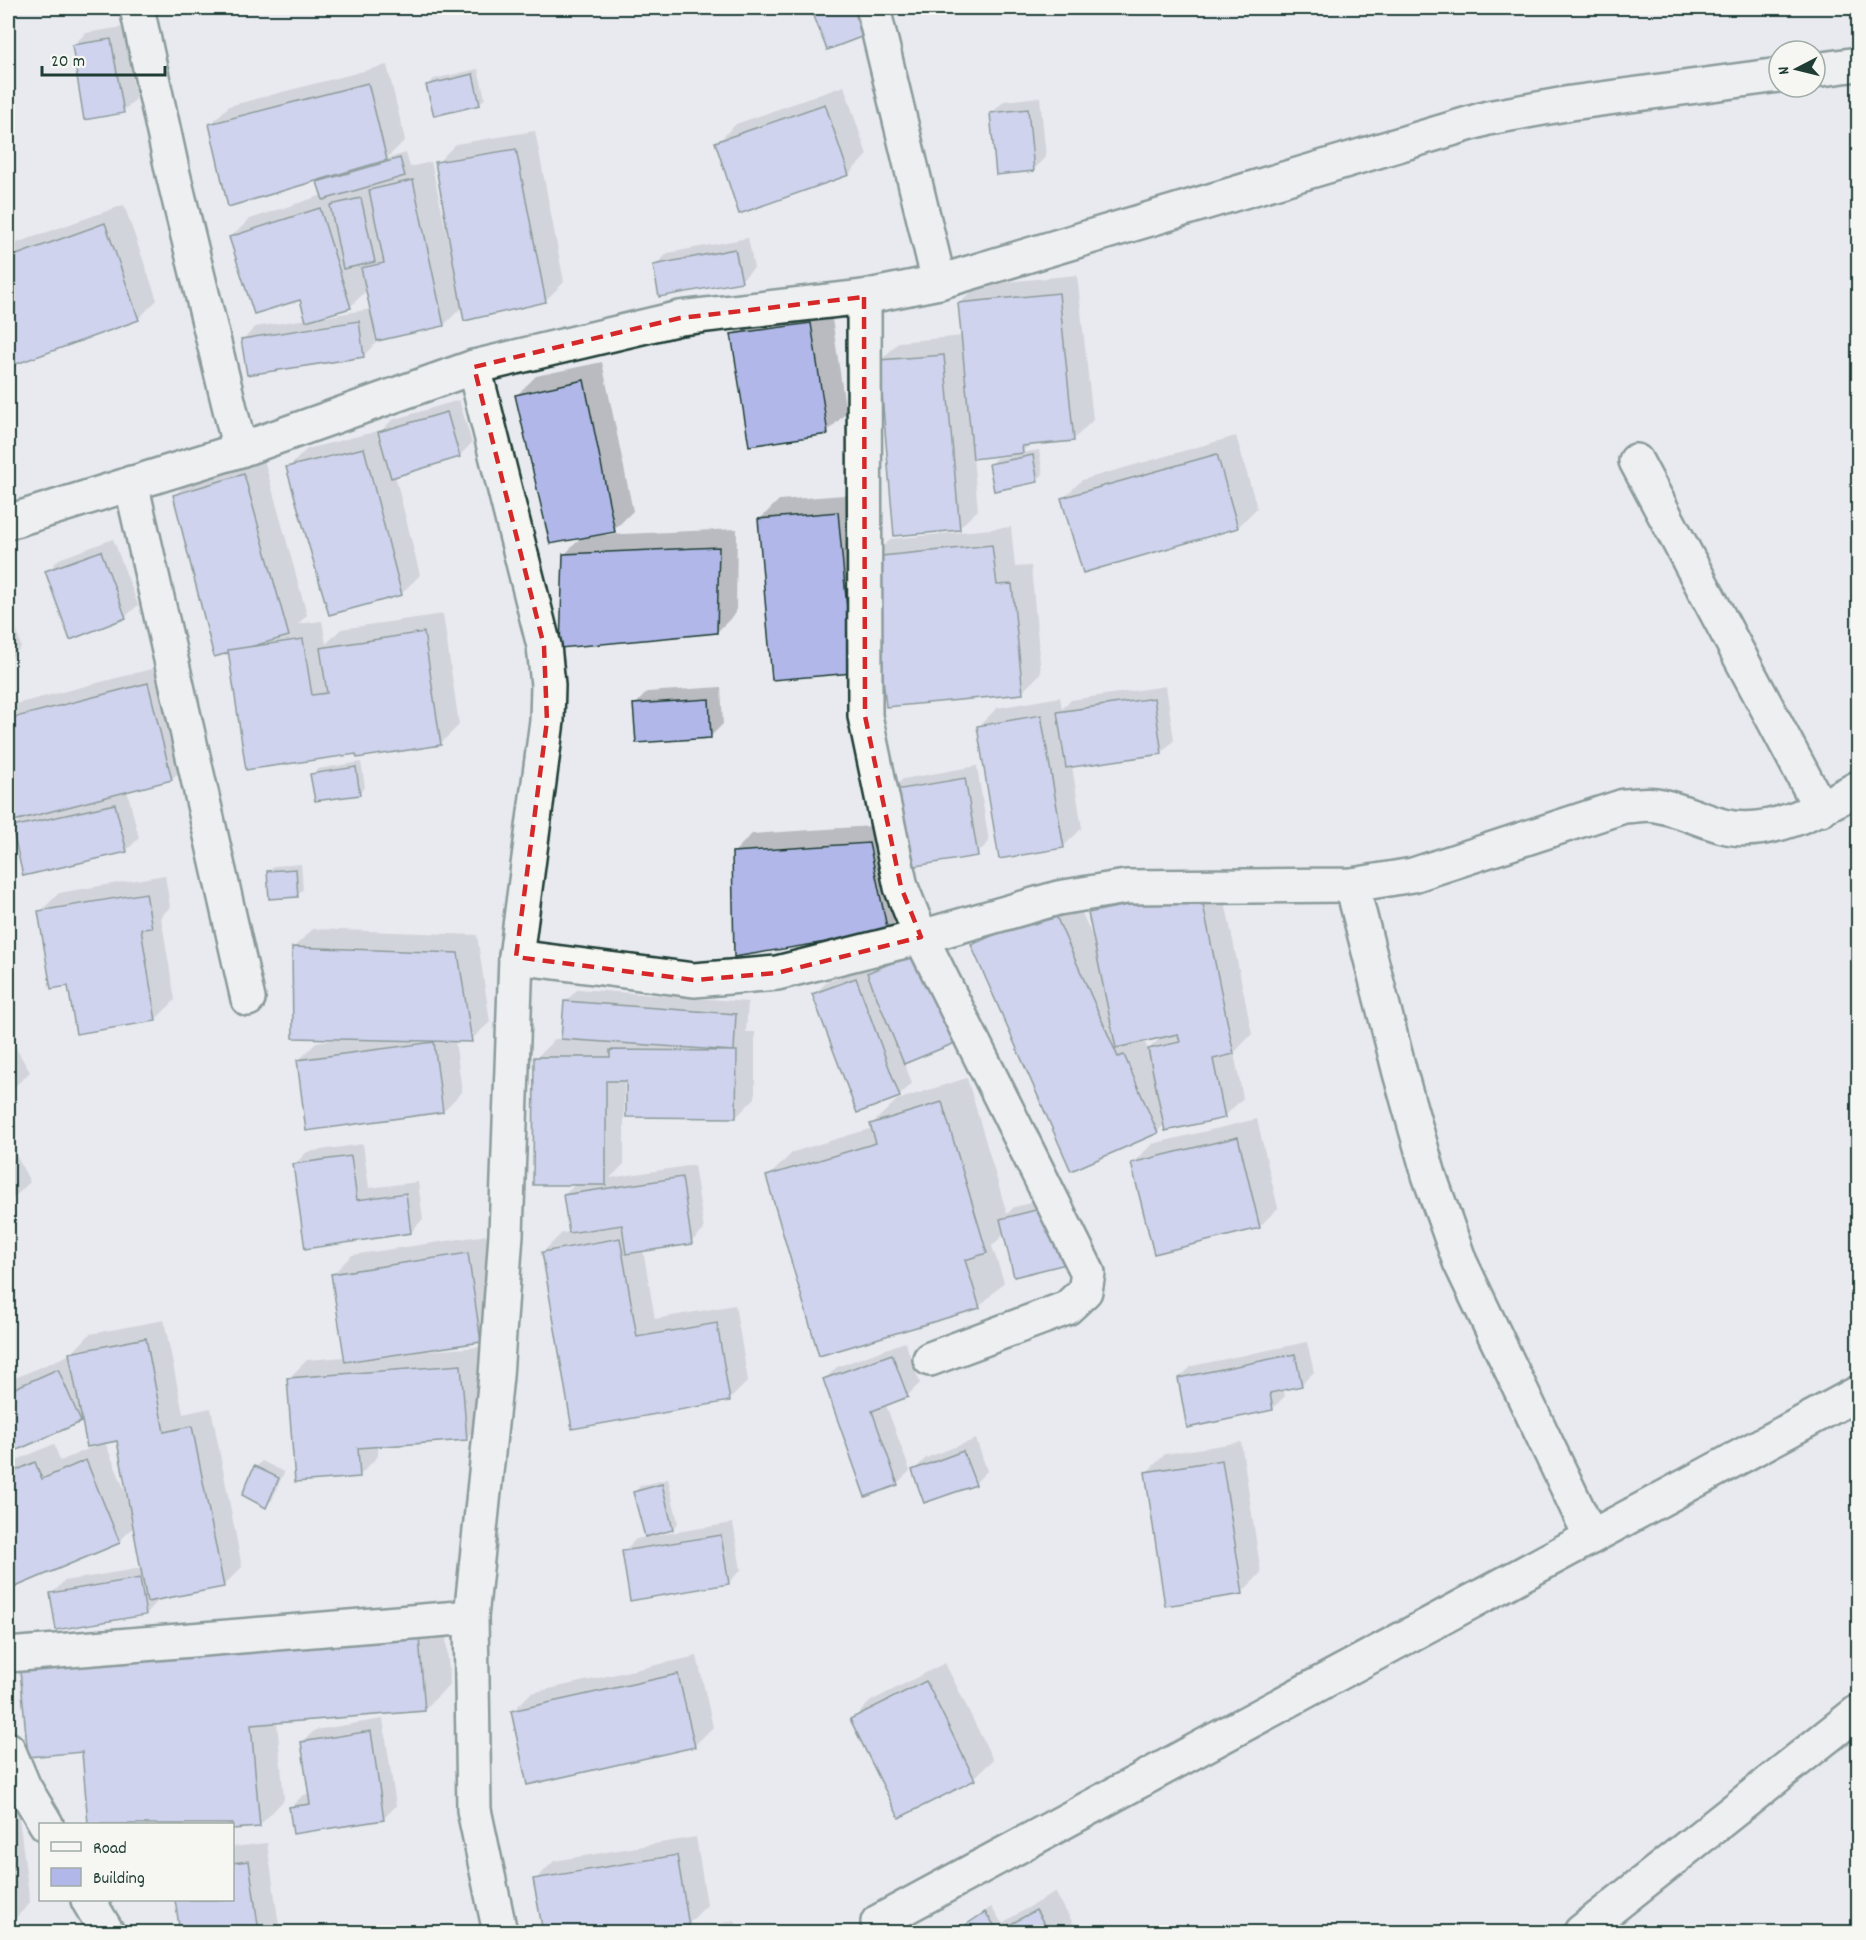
<svg xmlns="http://www.w3.org/2000/svg" width="1866" height="1940" viewBox="0 0 1866 1940" font-family="Dekko,sans-serif">
  <style>
    .shadow { fill: #0003; fill-rule: evenodd }
    .building { fill: #b1b8e9; stroke: #1f3d34; stroke-width: 1.5 }
    .lines { fill: none; stroke-linecap: round; stroke-linejoin: round }
    .minor-casing { stroke: #1f3d34; stroke-width: 38 }
    .minor { stroke: #f6f6f2; stroke-width: 33 }
    .marked { fill: none; stroke: #d62828; stroke-width: 4.5; stroke-dasharray: 12 8; stroke-linejoin: round }
  </style>
  <rect width="100%" height="100%" fill="#e8eaf0"/>
  <filter id="ink" filterUnits="userSpaceOnUse"><feTurbulence type="fractalNoise" baseFrequency=".0167" numOctaves="2"/><feDisplacementMap in="SourceGraphic" scale="12" xChannelSelector="R" yChannelSelector="G"/><feConvolveMatrix kernelMatrix="1 2 1 2 8 2 1 2 1" color-interpolation-filters="sRGB"/></filter>
  <g filter="url(#ink)">
    <g class="shadow">
      <path d="M812,8H876L828,48Z"/>
      <path d="M123,27L136,99L123,111L73,45L86,33Z"/>
      <path d="M387,65L405,140L386,159L406,153L410,167L431,162L448,240L451,239L437,163L456,144L535,131L564,282L545,301L463,306L444,325L374,333L376,343L363,356L243,340L255,327L307,319L301,298L231,237L250,219L323,195L319,183L325,177L210,125L229,106ZM367,290L371,309L323,317V315L351,306Z"/>
      <path d="M478,69L485,98L479,104L428,85L434,79Z"/>
      <path d="M844,86L867,155L849,174L717,143L736,124Z"/>
      <path d="M1040,97L1046,157L1034,169L992,113L1004,101Z"/>
      <path d="M124,205L157,300L138,319L8,366V246Z"/>
      <path d="M748,238L754,268L741,280L655,265L668,253Z"/>
      <path d="M1077,275L1093,420L1074,439L1030,444L1021,453L1039,450L1043,474L1037,480L990,464L996,458L1010,456L1009,453L973,457L978,510L959,528L880,361L899,342L963,336L959,304L978,285Z"/>
      <path d="M830,305L846,413L827,432L733,334L752,316Z"/>
      <path d="M602,362L633,511L614,530L601,533V535L737,529L736,613L717,632L565,554L583,536L517,395L536,376Z"/>
      <path d="M459,400L472,443L459,456L395,475L420,575L401,594L288,468L307,449L382,430L392,420Z"/>
      <path d="M1236,436L1257,508L1238,527L1063,499L1082,480Z"/>
      <path d="M263,456L307,615L298,624L322,621L326,644L341,629L443,614L459,725L440,744L357,752L229,651L175,495L194,476Z"/>
      <path d="M857,494L871,653L760,519L779,500Z"/>
      <path d="M1011,527L1015,567L1031,566L1041,673L1022,692L872,558L891,539Z"/>
      <path d="M113,539L138,605L125,617L47,572L59,559Z"/>
      <path d="M8,592L21,647L8,661Z"/>
      <path d="M167,665L190,760L172,779L127,790L139,838L126,851L13,827L23,817L11,820L8,808V706Z"/>
      <path d="M1166,686L1174,740L1162,752L1072,766L1082,828L1063,847L978,727L997,708L1060,697L1062,709L1071,700Z"/>
      <path d="M721,687L723,724L711,736L635,705L647,692Z"/>
      <path d="M361,762L365,787L359,793L312,775L318,769Z"/>
      <path d="M977,766L989,842L977,854L891,791L903,779Z"/>
      <path d="M887,825L906,911L887,930L733,853L752,834Z"/>
      <path d="M301,864L303,889L297,895L268,872L274,866Z"/>
      <path d="M1219,872L1252,1034L1234,1053L1243,1098L1224,1117L1165,1124L1157,1132L972,945L991,926L1072,891L1094,940L1090,914L1109,895ZM1162,1036L1148,1050L1144,1040Z"/>
      <path d="M165,875L170,907L161,917L175,1000L156,1019L69,984L40,912L59,893Z"/>
      <path d="M313,929L477,935L490,1022L471,1040H455L462,1092L443,1111L298,1061L317,1042L336,1039L294,947Z"/>
      <path d="M938,938L904,1062L912,1083L899,1096L814,994L827,982L868,966L870,972L881,961Z"/>
      <path d="M578,989L748,1002L746,1032H755V1098L736,1117L624,1079V1164L610,1178L694,1165L704,1230L691,1242L643,1250L655,1319L735,1305L748,1381L729,1400L573,1427L543,1252L562,1233L570,1232L564,1195L577,1183L536,1058L555,1039H562L565,1002Z"/>
      <path d="M8,1035L30,1072L8,1093Z"/>
      <path d="M967,1078L1007,1214L1014,1207L1069,1194L1082,1250L1005,1233L992,1246L1004,1282L979,1307L768,1177L793,1152L873,1128L872,1124L897,1100Z"/>
      <path d="M1257,1119L1278,1208L1259,1227L1133,1163L1152,1144Z"/>
      <path d="M8,1140L30,1182L8,1203Z"/>
      <path d="M363,1144L369,1188L418,1182L423,1219L411,1232L295,1164L307,1152Z"/>
      <path d="M487,1235L499,1322L480,1341L428,1348V1351L480,1347L485,1419L466,1438L378,1445V1456L360,1475L288,1379L307,1360L345,1357L333,1274L352,1255Z"/>
      <path d="M164,1320L183,1414L211,1408L242,1567L223,1586L158,1599V1601L146,1614L52,1594L64,1581L142,1568L134,1526L119,1542L8,1588V1464L54,1444L60,1461L100,1444L83,1418L80,1421L8,1452V1381L71,1354L90,1334ZM118,1439L129,1495L127,1496L105,1442Z"/>
      <path d="M905,1342L920,1383L907,1396L886,1405L910,1471L897,1483L824,1380L837,1367Z"/>
      <path d="M1307,1342L1314,1372L1301,1385L1283,1388L1285,1396L1272,1409L1179,1378L1192,1366Z"/>
      <path d="M976,1439L987,1471L975,1483L914,1470L926,1458Z"/>
      <path d="M1241,1442L1261,1573L1242,1592L1146,1473L1165,1454Z"/>
      <path d="M262,1461L284,1472L272,1500L266,1506L256,1467Z"/>
      <path d="M668,1479L678,1523L673,1529L652,1534V1536L733,1523L741,1570L729,1582L624,1551L636,1539L646,1537L635,1492L640,1486Z"/>
      <path d="M443,1601L450,1684L425,1709L277,1722L284,1800L260,1825L90,1824L83,1751L20,1659L45,1634Z"/>
      <path d="M697,1656L713,1727L694,1746L512,1712L531,1693Z"/>
      <path d="M945,1663L993,1760L974,1778L852,1720L871,1701Z"/>
      <path d="M383,1719L396,1806L384,1818L290,1808L303,1795L310,1794L302,1742L315,1730Z"/>
      <path d="M18,1810L30,1903L12,1922L8,1923V1812Z"/>
      <path d="M696,1837L707,1905L688,1924L639,1932H544L535,1880L554,1861Z"/>
      <path d="M267,1843L280,1932H181L176,1900H232V1847Z"/>
      <path d="M1055,1892L1078,1932H961L959,1930L991,1907L1002,1923Z"/>
      <path d="M735,1920L738,1932H684Z"/>
    </g>
    <g class="building">
      <path d="M811,8H859L869,34L827,50Z"/>
      <path d="M111,39L124,113L84,120L72,45Z"/>
      <path d="M473,74L480,105L434,116L426,85Z"/>
      <path d="M368,83L387,160L228,207L209,124Z"/>
      <path d="M825,104L849,175L739,214L715,142Z"/>
      <path d="M1028,109L1034,171L996,175L990,113Z"/>
      <path d="M516,149L546,302L464,321L435,162Z"/>
      <path d="M400,158L405,176L323,200L317,182Z"/>
      <path d="M413,180L444,326L377,341L361,268L384,263L369,190Z"/>
      <path d="M361,198L375,262L343,269L330,205Z"/>
      <path d="M320,208L351,308L306,321L300,300L254,314L229,237Z"/>
      <path d="M105,223L139,320L8,367V258Z"/>
      <path d="M735,249L742,282L659,297L653,265Z"/>
      <path d="M1059,293L1074,441L1022,446L1023,453L973,459L958,303Z"/>
      <path d="M359,321L364,357L247,375L241,339Z"/>
      <path d="M811,323L828,434L749,446L731,334Z"/>
      <path d="M944,355L960,530L894,536L879,360Z"/>
      <path d="M584,380L615,532L550,544L515,395Z"/>
      <path d="M447,412L460,457L391,478L378,432Z"/>
      <path d="M364,448L402,595L329,615L286,467Z"/>
      <path d="M1217,454L1238,528L1083,573L1061,498Z"/>
      <path d="M1033,455L1038,482L994,491L989,464Z"/>
      <path d="M244,474L289,636L214,657L173,495Z"/>
      <path d="M838,512L853,673L772,680L758,519Z"/>
      <path d="M992,545L997,585L1012,584L1023,694L886,707L871,557Z"/>
      <path d="M719,547L717,633L560,648L563,554Z"/>
      <path d="M101,551L126,618L70,640L45,571Z"/>
      <path d="M424,632L441,745L357,758L356,754L246,770L228,650L303,639L312,695L327,693L320,648Z"/>
      <path d="M148,683L172,780L10,822L8,814V719Z"/>
      <path d="M1154,698L1162,754L1066,768L1057,712Z"/>
      <path d="M709,699L711,738L636,743L633,704Z"/>
      <path d="M1041,715L1064,848L999,859L977,726Z"/>
      <path d="M356,767L360,795L315,801L310,774Z"/>
      <path d="M965,778L978,856L903,868L889,791Z"/>
      <path d="M115,804L127,852L23,876L12,827Z"/>
      <path d="M869,843L888,932L734,957L732,852Z"/>
      <path d="M296,869L298,897L269,899L267,871Z"/>
      <path d="M1200,890L1234,1054L1213,1059L1225,1118L1165,1131L1148,1049L1180,1042L1178,1034L1116,1048L1088,913Z"/>
      <path d="M146,893L152,928L141,929L156,1021L76,1034L68,986L51,989L38,911Z"/>
      <path d="M1053,909L1118,1057L1124,1055L1158,1133L1071,1171L971,945Z"/>
      <path d="M292,947L458,953L472,1042L293,1038Z"/>
      <path d="M925,949L962,1040L904,1064L867,973Z"/>
      <path d="M856,978L900,1097L857,1113L812,994Z"/>
      <path d="M564,1001L736,1014L734,1051L561,1039Z"/>
      <path d="M434,1042L443,1112L306,1131L297,1060Z"/>
      <path d="M610,1050L737,1051L736,1118L626,1117V1081H606V1185H533L534,1057H610Z"/>
      <path d="M942,1102L987,1253L965,1260L980,1308L819,1356L766,1176L876,1143L870,1124Z"/>
      <path d="M1238,1137L1260,1228L1154,1254L1131,1163Z"/>
      <path d="M351,1156L357,1200L406,1193L411,1233L305,1249L293,1164Z"/>
      <path d="M682,1177L692,1244L626,1254L622,1225L569,1233L563,1195Z"/>
      <path d="M1056,1205L1070,1263L1014,1277L1000,1219Z"/>
      <path d="M620,1238L637,1337L717,1323L730,1401L572,1429L542,1252Z"/>
      <path d="M468,1253L481,1342L345,1362L331,1274Z"/>
      <path d="M146,1338L164,1432L192,1426L224,1587L147,1602L117,1441L87,1447L69,1353Z"/>
      <path d="M892,1354L908,1397L872,1411L898,1485L865,1497L823,1379Z"/>
      <path d="M1295,1354L1302,1386L1270,1393L1273,1410L1187,1428L1178,1378Z"/>
      <path d="M461,1365L467,1440L358,1448L360,1477L295,1482L287,1378Z"/>
      <path d="M58,1369L81,1422L8,1454V1391Z"/>
      <path d="M963,1451L976,1485L924,1503L912,1470Z"/>
      <path d="M86,1460L120,1543L8,1590V1474L35,1462L42,1479Z"/>
      <path d="M1222,1460L1243,1594L1165,1606L1145,1472Z"/>
      <path d="M254,1466L279,1478L266,1508L242,1495Z"/>
      <path d="M662,1484L673,1530L645,1537L633,1492Z"/>
      <path d="M721,1535L729,1584L630,1601L622,1551Z"/>
      <path d="M140,1578L146,1615L56,1630L50,1593Z"/>
      <path d="M418,1625L425,1711L251,1725L260,1827L232,1829V1824H88L82,1752L28,1757L19,1659Z"/>
      <path d="M678,1674L695,1747L527,1785L511,1711Z"/>
      <path d="M926,1681L975,1780L899,1818L850,1719Z"/>
      <path d="M371,1731L384,1820L293,1834L289,1807L310,1804L301,1742Z"/>
      <path d="M677,1855L689,1926L649,1932H543L533,1879Z"/>
      <path d="M249,1861L259,1932H180L175,1900H232V1863Z"/>
      <path d="M8,1889L12,1923L8,1924Z"/>
      <path d="M1036,1910L1049,1932H997Z"/>
      <path d="M985,1912L997,1929L992,1932H959L958,1930Z"/>
    </g>
    <g class="lines">
      <g class="minor-casing">
        <g id="minor">
          <path d="M137,8L173,174L240,450"/>
          <path d="M873,8L939,282"/>
          <path d="M1815,70L1858,64"/>
          <path d="M864,297L865,716L901,887L921,937L1088,1273L1085,1291L1067,1308L930,1359"/>
          <path d="M474,367L544,646L548,685L547,721L516,957L506,1234L496,1376L471,1617L474,1810L500,1932"/>
          <path d="M1636,461L1821,809"/>
          <path d="M131,483L248,999"/>
          <path d="M8,522L240,450L474,367L680,318L864,297L939,282L1488,118L1571,103L1779,75"/>
          <path d="M1352,885L1400,1073L1429,1175L1460,1262L1591,1537"/>
          <path d="M516,957L694,980L777,973L921,937L1058,898L1126,887L1352,885L1413,875L1624,806C1634,806 1646,803 1656,805C1679,809 1701,820 1723,826C1767,838 1820,809 1858,788"/>
          <path d="M8,1655L471,1617"/>
          <path d="M8,1749L24,1787L46,1824"/>
          <path d="M88,1900L107,1932"/>
          <path d="M878,1922L1858,1393"/>
          <path d="M1581,1932L1858,1712"/>
        </g>
      </g>
      <use href="#minor" class="minor"/>
    </g>
  </g>
  <path d="M0 0H1866V1940H0ZM864,297L865,716L901,887L921,937L777,973L694,980L516,957L547,721L544,646L474,367L680,318Z" fill="#e8eaf0" fill-opacity=".55" fill-rule="evenodd"/>
  <path class="marked" d="M864,297L865,716L901,887L921,937L777,973L694,980L516,957L547,721L544,646L474,367L680,318Z"/>
  <rect width="1866" height="1940" fill="none" stroke="#f6f6f2" stroke-width="30"/>
  <rect x="15" y="15" width="1836" height="1910" fill="none" stroke="#1f3d34" stroke-width="2" filter="url(#ink)"/>
  <rect x="39" y="1823" width="195" height="78" fill="#f6f6f2" stroke="#a0aca6" stroke-width="1.5"/>
  <rect x="51" y="1842" width="30" height="9" fill="#f6f6f2" stroke="#a0aca6" stroke-width="1.5"/>
  <text x="93" y="1853" font-size="18" fill="#1f3d34">Road</text>
  <rect x="51" y="1868" width="30" height="18" fill="#b1b8e9" stroke="#a0aca6" stroke-width="1.5"/>
  <text x="93" y="1883" font-size="18" fill="#1f3d34">Building</text>
  <g transform="translate(1797 69) rotate(263)"><circle r="28" fill="#f6f6f2" stroke="#a0aca6" stroke-width="1.5"/>
  <path d="M0-4.5L10 22L0 15L-10 22Z" fill="#1f3d34"/>
  <text y="-9" font-size="16" font-weight="bold" text-anchor="middle" fill="#1f3d34">N</text>
  </g>
  <path d="M42 66v9h123v-9" fill="none" stroke="#1f3d34" stroke-width="3"/>
  <text x="51" y="66" font-size="18" fill="#1f3d34" stroke="#f6f6f2" stroke-width="4.5" paint-order="stroke">20 m</text>
</svg>
